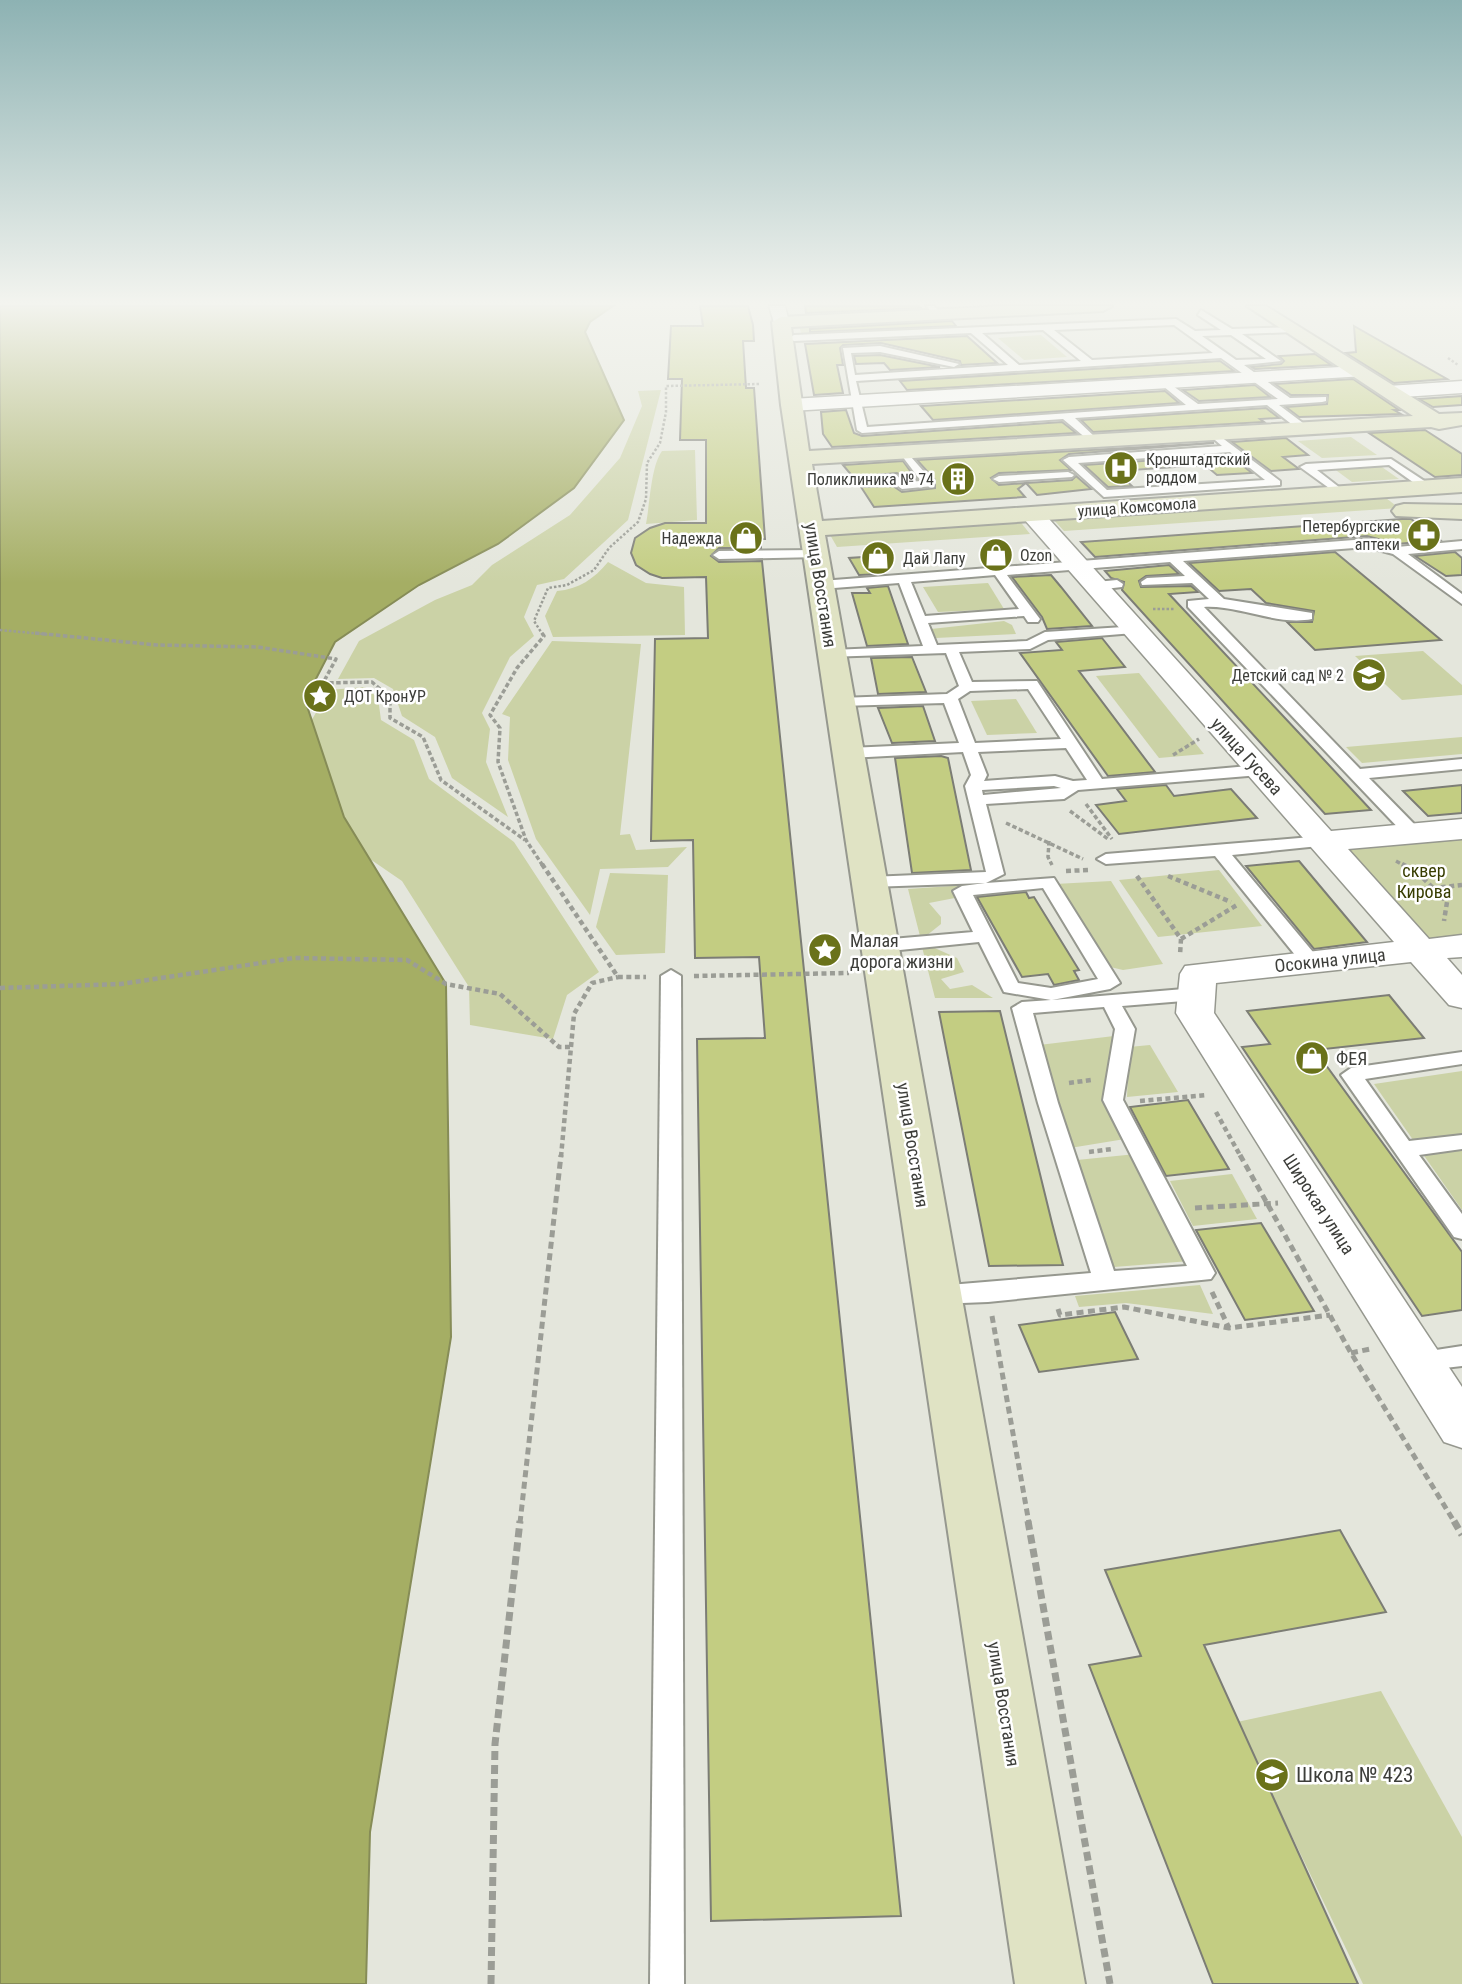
<svg xmlns="http://www.w3.org/2000/svg" width="1462" height="1984" viewBox="0 0 1462 1984" font-family="'Roboto Condensed',sans-serif">
  <style>
    .green { fill: #cbd2a6 }
    .water { fill: #a5ae64; stroke: #868c57; stroke-width: 2 }
    .building { fill: #c3cd82; stroke: #7c7d75; stroke-width: 2 }
    .lines { fill: none; stroke-linecap: round; stroke-linejoin: round }
    .lane-casing { stroke: #96988f; stroke-width: 4 }
    .street-casing { stroke: #96988f; stroke-width: 3 }
    .secondary-casing { stroke: #96988f; stroke-width: 4 }
    .path-far4 { stroke: #9b9d96; stroke-width: 2.5; stroke-dasharray: 2.5 2; stroke-linecap: butt }
    .path-far3 { stroke: #9b9d96; stroke-width: 3.5; stroke-dasharray: 4.5 2.5; stroke-linecap: butt }
    .path-far2 { stroke: #9b9d96; stroke-width: 4.5; stroke-dasharray: 5 3.5; stroke-linecap: butt }
    .path-far1 { stroke: #9b9d96; stroke-width: 5; stroke-dasharray: 7 4.5; stroke-linecap: butt }
    .path { stroke: #9b9d96; stroke-width: 7; stroke-dasharray: 9 5; stroke-linecap: butt }
    .lane { fill: #fff; fill-rule: evenodd }
    .street { fill: #fff; fill-rule: evenodd }
    .secondary { fill: #e0e3c4; fill-rule: evenodd }
    .labels { text-anchor: middle; dominant-baseline: central; stroke-width: 5; stroke-linejoin: round; paint-order: stroke }
    .far-poi-label { font-size: 16px; fill: #3d3e3a; stroke: #fff; text-anchor: start }
    .far-street-label { font-size: 16px; fill: #3d3e3a; stroke: #fff }
    .street-label { font-size: 18px; fill: #3d3e3a; stroke: #fff }
    .park-label { font-size: 18px; fill: #383d01; stroke: #fff }
    .poi-label { font-size: 18px; fill: #3d3e3a; stroke: #fff; text-anchor: start }
    .near-poi-label { font-size: 21px; fill: #3d3e3a; stroke: #fff; text-anchor: start }
  </style>
  <rect width="100%" height="100%" fill="#e4e6dc"/>
  <g class="green">
    <path d="M909,321L917,330L802,335L799,326Z"/>
    <path d="M1041,335L1067,357L1024,360L998,338Z"/>
    <path d="M661,390L628,520L564,579L537,585L524,617L534,636L510,657L482,713L490,729L486,762L508,817L452,778L435,737L402,716L393,689L374,678L338,679L359,641L435,600L472,585L492,565L570,515L620,458L642,406L638,391Z"/>
    <path d="M1351,437L1377,455L1322,458L1298,441Z"/>
    <path d="M695,450L697,520L646,524C650,503 651,466 662,451Z"/>
    <path d="M1379,465L1399,479L1352,482L1333,468Z"/>
    <path d="M1382,495L1399,508L1064,531L1052,518Z"/>
    <path d="M1019,520L1030,534L837,547L829,533Z"/>
    <path d="M608,562L646,583L684,587L685,635L553,637L545,616L557,591C579,589 594,579 608,562Z"/>
    <path d="M988,583L1004,609L938,612L923,587Z"/>
    <path d="M1004,621L1012,625L1016,634L936,638L931,629Z"/>
    <path d="M552,641L641,644L620,835L630,834L636,850L687,847L668,867L600,869L590,915L536,839L508,760L510,717L502,714Z"/>
    <path d="M1423,651L1462,685V695L1402,700L1355,656Z"/>
    <path d="M1139,673L1204,754L1159,758L1096,676Z"/>
    <path d="M365,687L378,698L381,720L414,740L429,779L514,842L599,972L567,995L553,1039L470,1025L469,987L402,881L332,833L302,737L329,690Z"/>
    <path d="M1016,699L1037,733L987,735L971,701Z"/>
    <path d="M1462,737V754L1362,763L1346,747Z"/>
    <path d="M1462,838V943L1434,946L1343,849Z"/>
    <path d="M1219,870L1262,926L1158,937L1119,880Z"/>
    <path d="M610,873L668,875L665,953L616,955L596,927Z"/>
    <path d="M1111,881L1163,964L1123,970L1089,962L1054,908L1055,884Z"/>
    <path d="M966,885L960,897L929,903L941,917V924L921,940L908,889Z"/>
    <path d="M928,945L957,958L964,972L941,979L950,989L972,985L993,998H935L922,947Z"/>
    <path d="M1114,1036L1125,1139L1070,1148L1039,1045Z"/>
    <path d="M1150,1045L1178,1092L1127,1097L1129,1047Z"/>
    <path d="M1462,1071V1210L1374,1084Z"/>
    <path d="M1136,1154L1190,1261L1114,1267L1077,1160Z"/>
    <path d="M1232,1174L1257,1219L1193,1226L1170,1181Z"/>
    <path d="M1200,1285L1213,1314L1126,1303L1079,1307L1075,1296Z"/>
    <path d="M1381,1691L1462,1837V1984H1363L1237,1722Z"/>
  </g>
  <path class="water" d="M0,306H613L590,322L585,332L624,420L574,488L498,544L419,585L335,642L305,700L344,817L446,984L451,1337L370,1832L366,1984H0Z"/>
  <g class="building">
    <path d="M700,306H748L753,325L754,341H743L746,388H754L765,539H760L761,548H719L711,556L719,562L762,561L901,1916L711,1921L697,1039L765,1038L759,957L695,958L693,840L651,841L655,639L708,638L706,577L662,578L650,574L636,565L631,553L635,538L650,528L665,523H706V440H680L682,379H668L671,326H703Z"/>
    <path d="M805,306H919L921,308L806,313Z"/>
    <path d="M952,321L956,326L810,332V329Z"/>
    <path d="M1354,326L1447,379L1394,383L1346,353L1356,352Z"/>
    <path d="M967,336L997,363L961,365L960,361L881,343L843,345L840,348L843,365H837L843,393L814,395L805,344Z"/>
    <path d="M1315,354L1331,365L1255,369L1251,367L1281,364L1284,361L1279,356Z"/>
    <path d="M880,355L940,367L890,370L884,363L856,364L854,356Z"/>
    <path d="M1220,361L1234,371L907,390L900,381Z"/>
    <path d="M1353,379L1399,410H1394L1401,414L1299,417L1286,407L1327,404L1328,395H1291L1275,384Z"/>
    <path d="M1255,385L1270,397L1199,401L1183,390Z"/>
    <path d="M1165,391L1179,403L933,420L921,406Z"/>
    <path d="M1462,396V405L1433,407L1419,399Z"/>
    <path d="M1266,408L1279,418L1260,419L1264,422L1093,432L1081,420Z"/>
    <path d="M846,410L854,433L862,436L1062,422L1076,433L832,447L823,434L821,412Z"/>
    <path d="M1425,430L1462,454V475L1435,477L1369,433Z"/>
    <path d="M1286,438L1308,455L1283,457L1299,469L1271,471L1232,442Z"/>
    <path d="M1214,443L1069,454L1060,460L1071,470L999,473L991,478L999,485L1026,483L1018,489L1025,497L874,507L861,487L893,486L902,492L935,488V480L917,460Z"/>
    <path d="M1229,455L1252,473L1217,475L1205,465L1116,471L1132,486L1108,487L1084,465Z"/>
    <path d="M903,461L916,479H906L897,473L853,477L843,465Z"/>
    <path d="M1076,476L1091,489L1037,495L1026,483L1072,480Z"/>
    <path d="M1402,519H1411L1440,540L1397,544L1367,536L1095,557L1081,542Z"/>
    <path d="M1335,552L1441,640L1315,650L1287,622H1312L1314,611L1266,603L1251,589L1219,591L1189,563Z"/>
    <path d="M1455,552L1462,558V575L1446,576L1415,556Z"/>
    <path d="M878,556L883,574L859,575L849,558Z"/>
    <path d="M1169,565L1179,574L1146,576L1139,581L1141,587L1191,586L1198,592L1169,594L1371,810L1325,814L1122,590L1124,582L1111,578L1105,571Z"/>
    <path d="M1051,575L1061,587L1092,626L1047,629L1042,617L1012,577Z"/>
    <path d="M888,586L908,644L867,646L852,593H870L867,588Z"/>
    <path d="M1102,638L1125,667L1079,671L1155,772L1108,776L1020,653L1062,650L1056,642Z"/>
    <path d="M912,657L926,692L878,694L871,658Z"/>
    <path d="M923,706L935,741L892,743L878,708Z"/>
    <path d="M941,756L948,758L971,870L912,873L895,758Z"/>
    <path d="M1166,785L1174,796L1231,789L1257,818L1119,834L1096,805L1126,801L1117,789Z"/>
    <path d="M1462,785V813L1428,816L1403,791Z"/>
    <path d="M1299,861L1367,942L1314,949L1246,866Z"/>
    <path d="M1026,892L1029,898L1034,897L1079,970L1074,971L1079,980L1054,985L1048,974L1022,977L977,897Z"/>
    <path d="M1389,995L1424,1038L1315,1050L1462,1252V1310L1422,1316L1242,1047L1270,1044L1247,1011Z"/>
    <path d="M1000,1011L1052,1223L1063,1265L989,1266L939,1012Z"/>
    <path d="M1188,1100L1229,1169L1166,1176L1130,1107Z"/>
    <path d="M1261,1223L1314,1311L1245,1320L1196,1230Z"/>
    <path d="M1115,1312L1138,1359L1039,1372L1019,1325Z"/>
    <path d="M1340,1530L1386,1612L1204,1645L1358,1984H1213L1089,1665L1141,1656L1105,1570Z"/>
  </g>
  <g class="lines">
    <g class="lane-casing">
      <g id="lane">
        <path d="M926,306H934L942,314L935,316Z"/>
        <path d="M1201,310L1232,329L1296,327L1293,332L1242,334L1281,361L1244,365L1290,398L1326,397V401L1322,402L1279,405L1307,426V430H1299L1267,405L1075,418L1097,439L1098,441L1093,444L1063,419L862,433L857,430L843,348L880,346L959,364L954,367L880,352L851,353L855,375L1008,365L971,333L794,341L789,338L794,335L1176,319L1195,331L1221,330L1198,315ZM1174,325L1213,353L1092,360L1054,330ZM1043,330L1081,361L1019,365L982,333ZM1231,335L1266,359L1236,360L1202,336ZM1221,358L1278,399L1198,404L1166,381L1163,386L1186,405L867,427L856,381Z"/>
        <path d="M1213,431L1280,481V485L1104,497L1063,460L1069,457L1222,446L1208,434ZM1230,452L1265,480L1107,490L1078,463Z"/>
        <path d="M904,449L933,482V486L902,489L894,483L854,485L848,482L854,479L897,476L905,482L921,481L899,452Z"/>
        <path d="M1391,459L1432,486V490H1424L1389,465L1317,470L1344,491V495L1340,496L1300,467L1306,464Z"/>
        <path d="M1068,472L1074,475L1072,477L999,482L993,479L999,476Z"/>
        <path d="M1367,539L1397,547L1462,541V549L1408,554L1462,594V604L1393,554L1367,547L1183,561L1224,599L1312,613V619C1277,626 1239,605 1204,607L1360,769L1462,759V769L1369,778L1419,829L1421,833L1413,838L1407,837L1188,607V601L1209,599L1192,583L1142,585L1141,582L1147,578L1185,576L1170,562L1007,575L1040,619L1038,622H1028L1024,616L928,623L937,645L1027,641L1045,632L1139,626V632L1134,633L1048,640L1030,649L959,652L972,682L1037,681L1102,779L1260,765L1268,770L1260,775L1078,790L1064,799L986,804L1004,874L986,883L1054,878L1120,983L1110,989L1052,1000L1196,988L1206,994L1196,1000L1122,1006L1135,1029L1123,1100L1215,1273L1211,1279L988,1302L937,1304L929,1301L925,1295L929,1289L937,1286L1091,1273L1038,1103L1012,1008L1022,1002L1051,1000L1004,992L979,942L880,952L871,946L880,940L973,932L953,891L962,886L985,883L870,887L861,882L870,877L986,872L965,786L971,775L963,752L849,758L841,753L849,748L959,743L944,703L840,706L833,702L840,698L947,694L959,686L946,653L827,657V651L832,650L923,646L899,583L821,589L815,585L821,581ZM995,575L1019,609L925,616L911,582ZM1028,689L1061,739L975,743L958,699L970,691ZM1066,748L1087,780L1073,781L1055,776L984,781L987,775L978,752ZM1054,786L1061,788L983,795L982,790ZM1043,888L1098,979L1051,988L1018,983L973,895ZM1104,1007L1115,1029L1103,1100L1187,1266L1114,1271L1058,1103L1033,1013Z"/>
        <path d="M816,550L822,554L820,557L719,559L713,555L719,551Z"/>
        <path d="M1117,580L1123,584L1122,587L1096,590L1090,586L1096,582Z"/>
        <path d="M1323,836L1329,837L1331,841L1329,845L1232,855L1318,958L1320,962L1311,968L1304,966L1215,856L1106,864L1097,859L1106,854Z"/>
        <path d="M671,970L681,976L684,1984H650L661,976Z"/>
        <path d="M1462,1052V1064L1365,1079L1409,1141L1462,1135V1149L1419,1155L1462,1214V1239L1454,1237L1341,1075L1351,1068Z"/>
        <path d="M1462,1346V1366L1419,1371L1410,1368L1407,1361L1410,1354Z"/>
      </g>
    </g>
    <g class="street-casing">
      <g id="street">
        <path d="M769,306H785L789,322L787,326H775Z"/>
        <path d="M1358,366L1367,372L1365,376L791,411L781,405L791,399Z"/>
        <path d="M1462,381V393L1388,398L1378,392L1388,386Z"/>
        <path d="M1032,507L1040,509L1331,831L1462,819V839L1348,849L1429,939L1462,935V957L1447,958L1462,975V1008L1449,1005L1411,962L1216,983L1214,1013L1462,1387V1448L1444,1442L1176,1013L1180,974L1185,966L1394,942L1024,519L1021,514Z"/>
      </g>
    </g>
    <g class="secondary-casing">
      <g id="secondary">
        <path d="M1007,306H1112L1103,311L791,327L809,451L1413,416L1247,306H1266L1439,414L1462,413V425L1439,429L1431,427L812,464L822,521L1462,478V492L825,535L1085,1984H1015L781,405L772,322L781,317Z"/>
        <path d="M1404,504L1462,505V519L1396,516L1392,511L1396,506Z"/>
      </g>
    </g>
    <g class="path-far4">
      <path d="M1448,358L1458,365"/>
      <path d="M1153,609H1175"/>
      <path d="M0,630L53,635"/>
      <path d="M543,635L534,621L548,588L567,585L594,570L609,548L638,522L646,499L647,463L660,443L666,412V386L760,384"/>
    </g>
    <g class="path-far3">
      <path d="M35,633L157,645L258,647L336,659L323,683L372,682L390,698V718L423,737L441,780L525,840"/>
      <path d="M542,633L544,636L517,668L490,715L500,728L498,762L526,840L543,866"/>
      <path d="M1173,755L1199,739"/>
      <path d="M1086,804L1112,839"/>
      <path d="M1070,811L1108,839"/>
      <path d="M1006,823L1083,859"/>
      <path d="M1049,841L1048,857L1052,865"/>
      <path d="M1396,861L1405,866"/>
    </g>
    <g class="path-far2">
      <path d="M542,864L618,977H646"/>
      <path d="M1402,864L1417,872L1447,902L1444,921"/>
      <path d="M1066,871L1088,870"/>
      <path d="M1137,876L1181,939L1180,955"/>
      <path d="M1168,876L1231,902"/>
      <path d="M1407,891L1462,885"/>
      <path d="M1181,939L1237,905"/>
      <path d="M694,976L849,973"/>
      <path d="M0,988L121,984L294,958L407,960L446,984L500,994L559,1047H572"/>
      <path d="M1069,1083L1091,1080"/>
      <path d="M1140,1101L1207,1095"/>
      <path d="M1216,1112L1241,1157"/>
      <path d="M1089,1152L1112,1149"/>
      <path d="M561,1157L574,1014L592,983L618,977"/>
    </g>
    <g class="path-far1">
      <path d="M1240,1155L1351,1353L1455,1523"/>
      <path d="M1195,1208L1278,1203"/>
      <path d="M1212,1292L1229,1328"/>
      <path d="M1058,1309L1060,1315L1124,1307L1229,1328L1330,1315"/>
      <path d="M992,1316L1029,1523"/>
      <path d="M1351,1353L1370,1349"/>
      <path d="M520,1523L561,1155"/>
    </g>
    <g class="path">
      <path d="M1028,1521L1110,1984"/>
      <path d="M1454,1521L1462,1535"/>
      <path d="M491,1984L495,1744L520,1521"/>
    </g>
    <use href="#lane" class="lane"/>
    <use href="#street" class="street"/>
    <use href="#secondary" class="secondary"/>
  </g>
  <linearGradient id="sky" x2="0" y2="1"><stop stop-color="#8db2b3"/><stop offset="0.52" stop-color="#f3f4ef"/><stop offset="1" stop-color="#f3f4ef" stop-opacity="0"/></linearGradient>
  <rect width="1462" height="583" fill="url(#sky)"/>
  <defs>
    <g id="hospital-disc" transform="scale(1.75)"><circle r="9.5" fill="#6a721a" stroke="#fff"/><path d="M-5-5h3v3.5h4V-5h3V5h-3V1.5h-4V5h-3Z" fill="#fff"/></g>
    <g id="building-disc" transform="scale(1.75)"><circle r="9.5" fill="#6a721a" stroke="#fff"/><path d="M-4-6H4V6H1V3H-1V6H-4ZM-2.5-4.3h1.7v1.8h-1.7ZM.8-4.3h1.7v1.8H.8ZM-2.5-1h1.7V.8h-1.7ZM.8-1h1.7V.8H.8Z" fill="#fff"/></g>
    <g id="pharmacy-disc" transform="scale(1.75)"><circle r="9.5" fill="#6a721a" stroke="#fff"/><path d="M-2-6h4v4h4v4h-4v4h-4v-4h-4v-4h4Z" fill="#fff"/></g>
    <g id="shop-disc" transform="scale(1.75)"><circle r="9.5" fill="#6a721a" stroke="#fff"/><path d="M-5-2.5h2.3a2.7 3.5 0 0 1 5.4 0H5L5.5 6h-11ZM-1.5-2.5h3a1.5 2.3 0 0 0-3 0Z" fill="#fff"/></g>
    <g id="school-disc" transform="scale(1.75)"><circle r="9.5" fill="#6a721a" stroke="#fff"/><path d="M0-5L7-2L0 1L-7-2ZM-4 1L0 2.5L4 1V4Q0 6-4 4Z" fill="#fff"/></g>
    <g id="sight-disc" transform="scale(1.75)"><circle r="9.5" fill="#6a721a" stroke="#fff"/><path d="M0-6L1.8-2.2L6-1.7L2.9 1.2L3.7 5.4L0 3.3L-3.7 5.4L-2.9 1.2L-6-1.7L-1.8-2.2Z" fill="#fff"/></g>
  </defs>
  <g fill-rule="evenodd">
    <use href="#hospital-disc" x="1121" y="468"/>
    <use href="#building-disc" x="958" y="479"/>
    <use href="#pharmacy-disc" x="1424" y="535"/>
    <use href="#shop-disc" x="746" y="538"/>
    <use href="#shop-disc" x="996" y="555"/>
    <use href="#shop-disc" x="878" y="558"/>
    <use href="#school-disc" x="1369" y="675"/>
    <use href="#sight-disc" x="320" y="696"/>
    <use href="#sight-disc" x="825" y="950"/>
    <use href="#shop-disc" x="1312" y="1058"/>
    <use href="#school-disc" x="1272" y="1775"/>
  </g>
  <g class="labels">
    <g class="far-poi-label">
      <text x="1146" y="459">Кронштадтский<tspan x="1146" dy="18">роддом</tspan></text>
      <text x="934" y="479" text-anchor="end">Поликлиника № 74</text>
      <text x="1400" y="526" text-anchor="end">Петербургские<tspan x="1400" dy="18">аптеки</tspan></text>
      <text x="722" y="538" text-anchor="end">Надежда</text>
      <text x="1020" y="555">Ozon</text>
      <text x="903" y="558">Дай Лапу</text>
      <text x="1344" y="675" text-anchor="end">Детский сад № 2</text>
      <text x="344" y="696">ДОТ КронУР</text>
    </g>
    <g class="far-street-label">
      <text transform="translate(1137 507) rotate(-4)">улица Комсомола</text>
    </g>
    <g class="street-label">
      <text transform="translate(821 585) rotate(81)">улица Восстания</text>
      <text transform="translate(1247 756) rotate(48)">улица Гусева</text>
      <text transform="translate(1330 960) rotate(-6)">Осокина улица</text>
      <text transform="translate(913 1145) rotate(81)">улица Восстания</text>
      <text transform="translate(1319 1204) rotate(57)">Широкая улица</text>
      <text transform="translate(1004 1704) rotate(81)">улица Восстания</text>
    </g>
    <g class="park-label">
      <text x="1424" y="870">сквер<tspan x="1424" dy="21">Кирова</tspan></text>
    </g>
    <g class="poi-label">
      <text x="850" y="940">Малая<tspan x="850" dy="21">дорога жизни</tspan></text>
      <text x="1336" y="1058">ФЕЯ</text>
    </g>
    <g class="near-poi-label">
      <text x="1296" y="1775">Школа № 423</text>
    </g>
  </g>
</svg>
